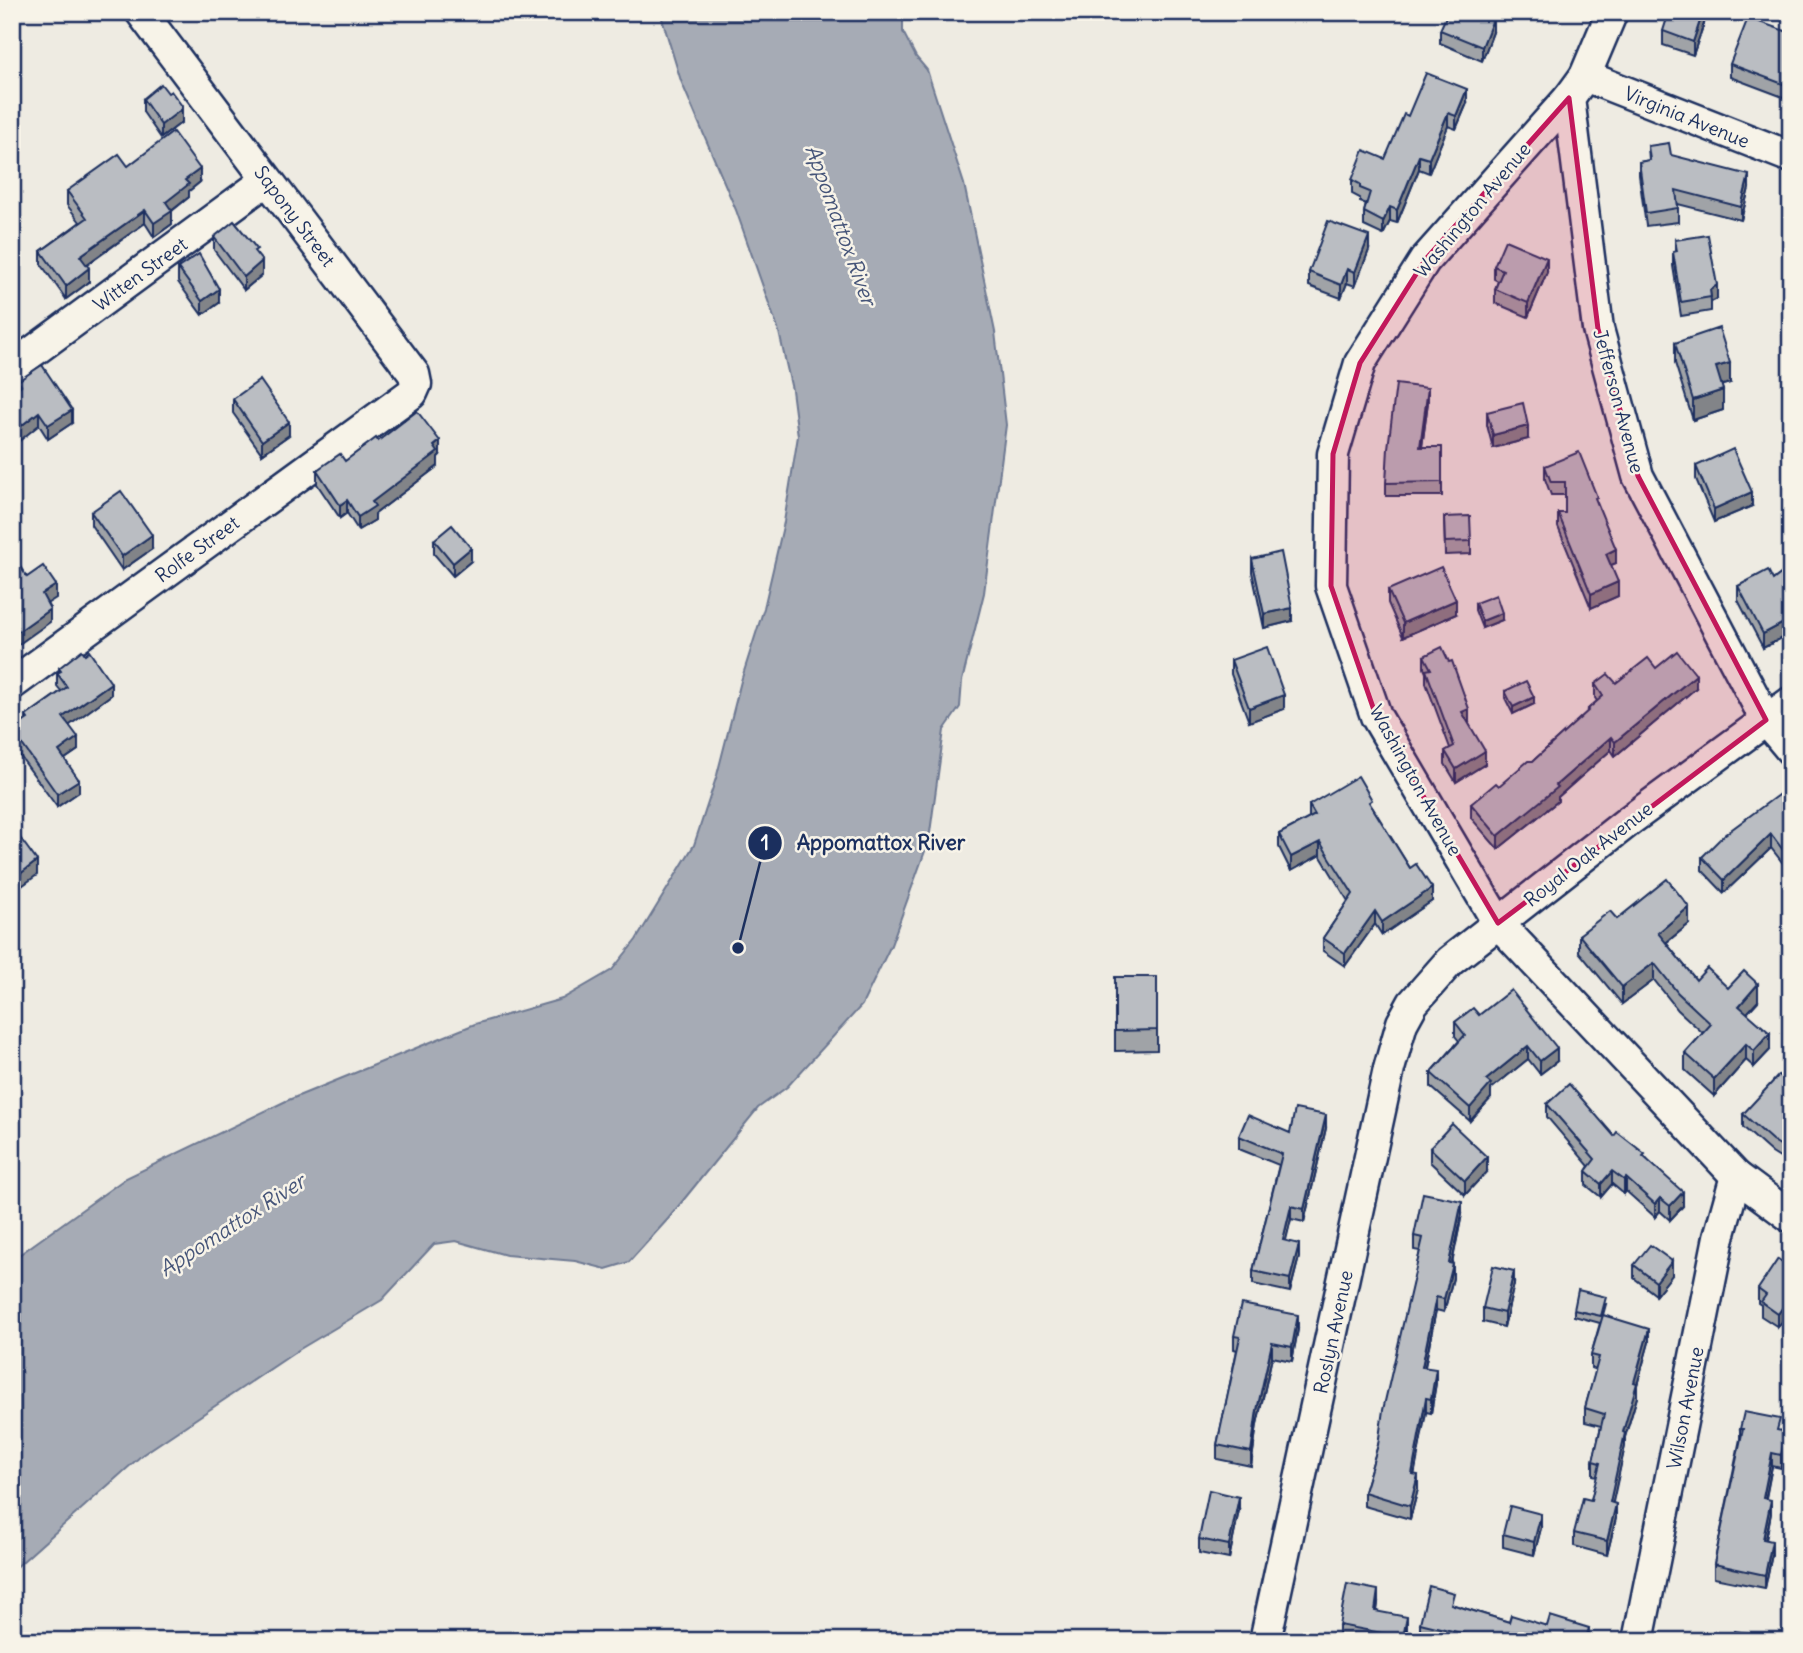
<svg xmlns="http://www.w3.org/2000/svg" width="1803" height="1653" viewBox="0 0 1803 1653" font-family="Delius,sans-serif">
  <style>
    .water { fill: #a6abb5; stroke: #6e7992; stroke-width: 2 }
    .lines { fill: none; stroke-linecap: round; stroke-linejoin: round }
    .minor-casing { stroke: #1b2f5e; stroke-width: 35 }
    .minor { stroke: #f7f3e8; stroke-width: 30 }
    .wall { fill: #a0a3a7; stroke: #1b2f5e; stroke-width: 2 }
    .shaded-wall { fill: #828488; stroke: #1b2f5e; stroke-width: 2 }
    .building { fill: #babdc2; stroke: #1b2f5e; stroke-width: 2 }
    .marked { fill: #c2185b; fill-opacity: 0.2; stroke: #c2185b; stroke-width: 5; stroke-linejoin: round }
    .labels { text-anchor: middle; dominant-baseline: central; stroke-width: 5; stroke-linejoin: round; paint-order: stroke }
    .street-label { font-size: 19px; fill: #1b2f5e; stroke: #f7f3e8 }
    .water-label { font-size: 21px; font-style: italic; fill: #455478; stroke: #f7f3e8 }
    .leader { fill: none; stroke: #1b2f5e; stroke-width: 2.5 }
    .callout-dot { fill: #1b2f5e; stroke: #f7f3e8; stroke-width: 2.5 }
    .mark-label { font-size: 21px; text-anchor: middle; font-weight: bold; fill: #fff }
    .callout-label { font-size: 21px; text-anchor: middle; font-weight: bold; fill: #1b2f5e; stroke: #f7f3e8; stroke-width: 5; stroke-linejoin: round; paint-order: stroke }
  </style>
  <rect width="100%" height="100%" fill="#eeebe2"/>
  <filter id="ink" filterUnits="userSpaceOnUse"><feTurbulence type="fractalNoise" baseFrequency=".0143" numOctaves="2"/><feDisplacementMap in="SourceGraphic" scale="14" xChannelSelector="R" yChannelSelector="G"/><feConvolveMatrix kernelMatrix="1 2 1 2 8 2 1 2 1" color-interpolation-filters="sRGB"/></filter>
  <g filter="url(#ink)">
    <path class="water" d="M660,12H903V32L916,57L927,70L964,184L995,332L1006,425L984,593L962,681L960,707L944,730L929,840L891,945L862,1005L787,1087L758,1108L668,1219L629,1262L606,1269L575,1261L506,1255L456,1241L434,1244L382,1300L300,1349L142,1455L12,1571V1260L126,1178L286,1101L475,1024L562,999L612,970L636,940L694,845L717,775L741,681L764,608L784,522L798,436L792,390L779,332L736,210L681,81Z"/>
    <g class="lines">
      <g class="minor-casing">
        <g id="minor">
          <path d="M1612,12L1585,76L1569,98L1425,260L1360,363L1333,454L1331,586L1376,716L1498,923L1736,1176L1791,1217"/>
          <path d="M1585,76L1791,157"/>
          <path d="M1569,98L1598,329L1638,476L1766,720L1791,750"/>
          <path d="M12,367L267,180"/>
          <path d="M12,684L412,393L416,384L414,374L141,12"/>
          <path d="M1265,1641L1389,1069L1402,1023L1413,1003L1450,961L1630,820L1791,702"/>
          <path d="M1638,1641L1719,1237L1736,1176"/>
        </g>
      </g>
      <use href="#minor" class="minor"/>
    </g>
    <g class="wall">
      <path d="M1708,12L1693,55L1663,45V31Z"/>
      <path d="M1440,30L1493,32L1482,61L1440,43Z"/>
      <path d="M1791,33V100L1730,77V64Z"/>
      <path d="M143,99L182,119V122L161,138L143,112Z"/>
      <path d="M1467,103L1456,129L1448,126L1429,173L1419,169L1397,223L1390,221L1383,235L1364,226V212L1366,204L1360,202V198L1352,194V180L1385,159L1408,116Z"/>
      <path d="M1648,146L1749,188L1741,220L1678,204V222L1646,226L1639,175V162L1649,160Z"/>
      <path d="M128,166L200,182L189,191V197L172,211V224L154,237L145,223L87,265L89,282L66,299L41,264V251L80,222L67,205V191Z"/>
      <path d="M214,237L257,255L262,275L244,290L214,250Z"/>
      <path d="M1675,240L1717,299L1711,302V311L1681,316L1673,266V252H1675Z"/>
      <path d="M1369,250L1355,286L1347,283L1341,298L1309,286V272Z"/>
      <path d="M1494,266L1547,272L1528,317L1495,303V289L1498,281L1494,279Z"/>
      <path d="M178,268L219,303L202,315L178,282Z"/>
      <path d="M1675,343L1730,383L1722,385L1723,410L1693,420L1675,363Z"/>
      <path d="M18,381L72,423L48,439L39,425L18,388Z"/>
      <path d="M233,399L289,435L262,454L233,413Z"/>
      <path d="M1428,402L1422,447H1442V496H1386V483Z"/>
      <path d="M1487,412L1528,439L1493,448L1487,425Z"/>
      <path d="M378,441L440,455L438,457V466L375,514V520L358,530L347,513L340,518L317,484V470L345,461Z"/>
      <path d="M1545,466L1597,505L1616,563L1611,565L1618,596L1591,608L1558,527V513H1565V495H1551L1545,479Z"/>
      <path d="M1696,466L1752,506L1714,522L1696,479Z"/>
      <path d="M91,512L152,549L122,570L91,525Z"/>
      <path d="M1444,517L1471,541V554L1445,555Z"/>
      <path d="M434,540L471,561L453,576L434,554Z"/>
      <path d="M1252,559L1292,621L1264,628L1252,572Z"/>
      <path d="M1791,566V633L1763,648L1738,600V586L1773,580Z"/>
      <path d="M1388,590L1456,614L1403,637L1388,603Z"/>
      <path d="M1475,603L1502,620L1482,628L1475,610Z"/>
      <path d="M1424,656L1449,662L1469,722H1468L1485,764L1456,782L1445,764V751L1450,748L1426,683V673L1424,668Z"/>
      <path d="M1231,660L1284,709L1249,722L1231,674Z"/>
      <path d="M59,668L111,695L69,725L78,750L65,759L79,792L57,807L12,745V730L26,721V716L61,691L57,686V673L59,672Z"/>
      <path d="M1656,668L1696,688L1615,756L1611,750L1558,797V801L1498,849L1471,818V804L1499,786L1533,761L1588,711V709L1597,701L1595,698V684L1616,683Z"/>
      <path d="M1505,691L1534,704L1513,714L1505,698Z"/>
      <path d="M1791,803V870L1789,871L1771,848L1724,893L1702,870V857Z"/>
      <path d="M1309,805L1372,807L1410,868L1432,901L1382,935L1375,924L1345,966L1323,951V938L1348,901L1320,855L1291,871L1279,847V834L1309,819Z"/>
      <path d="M1617,919L1689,924L1666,943L1696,980L1728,988L1758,1001L1747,1013L1770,1050L1754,1067L1746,1060L1714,1096L1685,1070V1053L1703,1033L1678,1010L1654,980L1622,1004L1579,952V935Z"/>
      <path d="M1115,977H1157V1050L1115,1051Z"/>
      <path d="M1479,1015L1557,1061L1540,1074L1528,1059L1491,1089V1098L1470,1121L1431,1087V1073L1459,1041L1455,1036V1022Z"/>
      <path d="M1791,1085V1165L1772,1153L1743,1127V1114Z"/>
      <path d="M1547,1104L1614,1136L1645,1157L1683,1206L1670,1220L1660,1211L1655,1217L1626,1191L1624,1194L1612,1184L1601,1197L1586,1185V1171L1589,1166L1547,1117Z"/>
      <path d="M1326,1128L1304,1222L1291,1219L1285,1241L1299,1257L1290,1292L1253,1284V1271L1279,1165L1239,1149V1136L1290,1133Z"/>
      <path d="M1430,1148L1487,1171L1465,1195L1430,1162Z"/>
      <path d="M1462,1214L1452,1264L1453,1278L1444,1312L1436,1310L1425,1367L1436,1383L1431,1413L1426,1412L1414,1474L1418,1489L1410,1519L1364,1506V1492L1378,1445L1420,1251L1414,1250V1236Z"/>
      <path d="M1634,1265L1672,1275L1656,1295L1634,1278Z"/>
      <path d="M1791,1268V1309L1778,1327L1761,1316V1305L1758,1303V1289Z"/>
      <path d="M1514,1284L1504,1327L1483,1322V1308Z"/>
      <path d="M1606,1304L1603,1315L1649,1342L1637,1385V1397L1625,1437V1446L1612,1503L1616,1518L1607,1555L1574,1546V1533L1591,1500L1597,1476L1593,1475V1461L1601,1426L1585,1422V1408L1596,1370L1591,1368V1355L1600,1323L1574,1316V1310Z"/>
      <path d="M1298,1329L1292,1361L1272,1357L1257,1424L1251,1466L1217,1459V1445L1237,1350L1234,1349V1336Z"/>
      <path d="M1740,1429L1780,1431L1786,1446L1781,1468L1772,1466L1766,1498L1771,1513L1766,1540L1772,1554L1765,1588L1714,1578V1564L1740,1439Z"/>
      <path d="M1239,1510L1229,1559L1199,1553V1539Z"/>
      <path d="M1541,1528L1534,1555L1503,1547V1534Z"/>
      <path d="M1378,1603L1377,1611L1407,1630L1405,1641H1350L1339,1639V1625Z"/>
      <path d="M1454,1605L1509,1622L1589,1641H1438L1420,1636V1623Z"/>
    </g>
    <g class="shaded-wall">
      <path d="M1703,12H1708L1693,55V42Z"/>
      <path d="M1493,19V32L1482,61V47Z"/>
      <path d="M1467,89V103L1456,129V116Z"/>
      <path d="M182,106V122L161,138V125Z"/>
      <path d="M1448,113V126L1429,173V159Z"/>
      <path d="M1419,156V169L1397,223V210Z"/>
      <path d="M200,169V182L189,191V197L170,212L172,211V224L154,237V223L166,202L185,180Z"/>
      <path d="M1749,175V188L1741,220V207Z"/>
      <path d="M1390,207V221L1383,235V222Z"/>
      <path d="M145,210V223L80,269V256Z"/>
      <path d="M1369,236V250L1355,286V272Z"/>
      <path d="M1547,258V272L1528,317V303Z"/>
      <path d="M262,261V275L244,290V277Z"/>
      <path d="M89,268V282L66,299V286Z"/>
      <path d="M1347,269V283L1341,298V285Z"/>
      <path d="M1717,285V299L1711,302L1710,290Z"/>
      <path d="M219,289V303L202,315V301Z"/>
      <path d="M1730,363V383L1716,387V367Z"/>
      <path d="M1428,388V402L1420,461V447Z"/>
      <path d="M1723,390V410L1693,420V400Z"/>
      <path d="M72,410V423L48,439V425Z"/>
      <path d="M39,412V425L12,447V433Z"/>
      <path d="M289,422V435L262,454V441Z"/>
      <path d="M1528,426V439L1493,448V435Z"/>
      <path d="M440,441V455L438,457V466L375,514V520L358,530V517L372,502Z"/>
      <path d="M1752,492V506L1714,522V509Z"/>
      <path d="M347,500V513L340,518V505Z"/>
      <path d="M152,535V549L122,570V556Z"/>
      <path d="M471,548V561L453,576V563Z"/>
      <path d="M1616,549V563L1606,567V554Z"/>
      <path d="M1618,582V596L1591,608V594Z"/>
      <path d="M56,585V598L42,607V594Z"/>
      <path d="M1456,600V614L1403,637V623Z"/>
      <path d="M1292,608V621L1264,628V614Z"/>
      <path d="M50,609V622L12,649V636Z"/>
      <path d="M1502,613V620L1482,628V621Z"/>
      <path d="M1791,619V633L1763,648V634Z"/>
      <path d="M1696,675V688L1615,756V742Z"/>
      <path d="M111,683V695L63,730V717Z"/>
      <path d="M1284,695V709L1249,722V708Z"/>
      <path d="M1534,697V704L1513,714V707Z"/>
      <path d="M1469,709V722L1462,725V712Z"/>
      <path d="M78,737V750L59,763V751Z"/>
      <path d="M1611,737V750L1558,797V801L1498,849V836Z"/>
      <path d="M1485,751V764L1456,782V769Z"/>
      <path d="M79,780V792L57,807V794Z"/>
      <path d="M1771,834V848L1724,893V880Z"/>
      <path d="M1320,842V855L1291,871V857Z"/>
      <path d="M1791,857V870L1789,871V858Z"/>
      <path d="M37,861V875L12,893V880Z"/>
      <path d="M1432,888V901L1382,935V922Z"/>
      <path d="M1689,907V924L1658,949V933Z"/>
      <path d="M1375,911V924L1345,966V953Z"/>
      <path d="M1654,963V980L1622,1004V987Z"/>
      <path d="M1758,984V1001L1739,1022V1006Z"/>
      <path d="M1770,1033V1050L1754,1067V1051Z"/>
      <path d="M1746,1044V1060L1714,1096V1079Z"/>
      <path d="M1528,1046V1059L1491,1089V1098L1470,1121V1108L1486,1080Z"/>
      <path d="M1557,1048V1061L1540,1074V1061Z"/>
      <path d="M1326,1115V1128L1304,1222V1209Z"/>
      <path d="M1487,1157V1171L1465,1195V1181Z"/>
      <path d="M1612,1171V1184L1601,1197V1184Z"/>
      <path d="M1626,1178V1191L1624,1194V1180Z"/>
      <path d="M1683,1192V1206L1670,1220V1206Z"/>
      <path d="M1660,1198V1211L1655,1217V1204Z"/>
      <path d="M1462,1201V1214L1449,1277V1263Z"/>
      <path d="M1291,1206V1219L1283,1253V1240Z"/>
      <path d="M1299,1244V1257L1290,1292V1279Z"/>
      <path d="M1672,1261V1275L1656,1295V1282Z"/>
      <path d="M1453,1264V1278L1444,1312V1299Z"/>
      <path d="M1514,1271V1284L1504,1327V1313Z"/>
      <path d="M1791,1295V1309L1778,1327V1314Z"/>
      <path d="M1436,1297V1310L1422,1380V1367Z"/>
      <path d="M1298,1315V1329L1292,1361V1347Z"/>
      <path d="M1649,1329V1342L1637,1385V1397L1625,1437V1446L1610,1516V1502L1623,1432L1634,1382Z"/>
      <path d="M1272,1343V1357L1257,1424L1251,1466V1452L1257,1410Z"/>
      <path d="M1436,1369V1383L1431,1413V1399Z"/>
      <path d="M1426,1398V1412L1412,1487V1474Z"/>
      <path d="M1786,1432V1446L1781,1468V1455Z"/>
      <path d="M1772,1453V1466L1763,1511V1498Z"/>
      <path d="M1418,1475V1489L1410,1519V1506Z"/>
      <path d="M1239,1497V1510L1229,1559V1545Z"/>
      <path d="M1771,1500V1513L1763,1553V1539Z"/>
      <path d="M1616,1504V1518L1607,1555V1541Z"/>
      <path d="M1541,1514V1528L1534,1555V1542Z"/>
      <path d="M1772,1541V1554L1765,1588V1575Z"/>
      <path d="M1378,1590V1603L1375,1624V1611Z"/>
      <path d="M1407,1617V1630L1405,1641H1403Z"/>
      <path d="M1589,1628V1641H1585Z"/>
    </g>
    <g class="building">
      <path d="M1448,12H1478L1493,19L1482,47L1440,30Z"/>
      <path d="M1669,12H1703L1693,42L1663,31Z"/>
      <path d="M1748,18L1791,33V87L1730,64Z"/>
      <path d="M1426,73L1467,89L1456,116L1448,113L1429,159L1419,156L1397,210L1390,207L1383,222L1364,212L1370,192L1360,188V184L1352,180L1364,150L1385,159L1404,114L1408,116Z"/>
      <path d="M161,84L168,93L171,91L182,106V109L161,125L143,99Z"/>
      <path d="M173,132L200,169L185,180L189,184L166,202L172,211L154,223L145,210L80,256L89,268L66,286L41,251L87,218L67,191L119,154L128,166Z"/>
      <path d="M1669,143L1671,155L1749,175L1741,207L1676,190L1678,208L1646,213L1639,162L1650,160L1648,146Z"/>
      <path d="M234,221L257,249L254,251L262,261L244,277L214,237Z"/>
      <path d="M1328,221L1369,236L1355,272L1347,269L1341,285L1309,272Z"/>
      <path d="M1708,235L1717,285L1710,290L1711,297L1681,302L1673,252L1677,251L1675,240Z"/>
      <path d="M1505,240L1547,258L1528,303L1495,289L1503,270L1494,266Z"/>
      <path d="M199,254L219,289L202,301L178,268Z"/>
      <path d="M1719,328L1730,363L1716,367L1723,390L1693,400L1675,343Z"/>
      <path d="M42,365L72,410L48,425L39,412L12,433V393L21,385L18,381Z"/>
      <path d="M260,380L289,422L262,441L233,399Z"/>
      <path d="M1396,384L1428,388L1420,447H1442V482L1386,483L1388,448Z"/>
      <path d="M1523,403L1528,426L1493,435L1487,412Z"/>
      <path d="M417,411L440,441L434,446L438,452L372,502L375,506L358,517L347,500L340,505L317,470L340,454L345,461L376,438L378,441Z"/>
      <path d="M1733,449L1752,492L1714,509L1696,466Z"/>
      <path d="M1579,452L1597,497L1595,498L1616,549L1606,554L1618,582L1591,594L1558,513H1565V482H1551L1545,466Z"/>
      <path d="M121,491L152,535L122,556L91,512Z"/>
      <path d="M1470,516L1471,541L1445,542L1444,517Z"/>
      <path d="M452,525L471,548L453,563L434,540Z"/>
      <path d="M1281,552L1292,608L1264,614L1252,559Z"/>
      <path d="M17,562L27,577L43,566L56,585L42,594L50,609L12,636V565Z"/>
      <path d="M1791,566V619L1763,634L1738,586L1768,570L1773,580Z"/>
      <path d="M1441,567L1456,600L1403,623L1388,590Z"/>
      <path d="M1496,595L1502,613L1482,621L1475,603Z"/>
      <path d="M1267,647L1284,695L1249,708L1231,660Z"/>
      <path d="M1442,647L1449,662L1452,661L1469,709L1462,712L1485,751L1456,769L1445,751L1454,746L1426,670L1431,669L1424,656Z"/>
      <path d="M82,650L85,654L89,651L111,683L63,717L78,737L59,751L79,780L57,794L12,730L28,719L26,716L67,687L57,673L61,671L59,668Z"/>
      <path d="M1677,651L1696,675L1615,742L1611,737L1556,785L1558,787L1498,836L1471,804L1496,783L1499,786L1528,761H1533L1589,710L1588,709L1603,696L1595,684L1608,674L1616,683L1648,658L1656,668Z"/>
      <path d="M1526,681L1534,697L1513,707L1505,691Z"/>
      <path d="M1358,776L1372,800L1369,802L1410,868L1416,864L1432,888L1382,922L1375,911L1345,953L1323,938L1353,894L1320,842L1291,857L1279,834L1315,815L1309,805Z"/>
      <path d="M1782,792L1791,803V857L1789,858L1771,834L1724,880L1702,857L1724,835Z"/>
      <path d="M18,835L37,861L12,880V839Z"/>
      <path d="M1667,879L1689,907L1658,933L1696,980L1707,968L1728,988L1744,971L1758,984L1739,1006L1770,1033L1754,1051L1746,1044L1714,1079L1685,1053L1711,1024L1678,993L1654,963L1622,987L1579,935L1610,911L1617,919Z"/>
      <path d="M1115,977H1157V1030L1115,1031Z"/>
      <path d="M1511,990L1557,1048L1540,1061L1528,1046L1486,1080L1491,1084L1470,1108L1431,1073L1465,1035L1455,1022L1473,1008L1479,1015Z"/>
      <path d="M1779,1075L1791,1085V1152L1772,1140L1743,1114Z"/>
      <path d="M1569,1084L1614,1136L1617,1132L1645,1154L1643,1156L1683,1192L1670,1206L1660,1198L1655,1204L1626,1178L1624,1180L1612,1171L1601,1184L1586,1171L1595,1159L1547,1104Z"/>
      <path d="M1295,1109L1326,1115L1304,1209L1291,1206L1283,1240L1299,1244L1290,1279L1253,1271L1282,1154L1239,1136L1248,1115L1290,1133Z"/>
      <path d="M1452,1124L1487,1157L1465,1181L1430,1148Z"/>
      <path d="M1423,1193L1462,1201L1449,1263L1453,1264L1444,1299L1436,1297L1422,1367L1436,1369L1431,1399L1426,1398L1412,1474L1418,1475L1410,1506L1364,1492L1378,1445L1383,1410L1423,1238L1414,1236Z"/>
      <path d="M1650,1245L1672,1261L1656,1282L1634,1265Z"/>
      <path d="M1778,1259L1791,1268V1295L1778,1314L1761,1302L1766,1295L1758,1289Z"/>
      <path d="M1493,1266L1514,1271L1504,1313L1483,1308Z"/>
      <path d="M1578,1290L1606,1297L1601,1316L1574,1310Z"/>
      <path d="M1241,1304L1298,1315L1292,1347L1272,1343L1257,1410L1251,1452L1217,1445L1240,1337L1234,1336Z"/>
      <path d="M1603,1315L1649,1329L1634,1382L1637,1383L1623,1432L1625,1433L1610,1502L1616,1504L1607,1541L1574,1533L1583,1498L1591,1500L1600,1463L1593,1461L1604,1414L1585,1408L1599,1357L1591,1355Z"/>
      <path d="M1744,1412L1780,1419L1777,1430L1786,1432L1781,1455L1772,1453L1763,1498L1771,1500L1763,1539L1772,1541L1765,1575L1714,1564L1743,1429H1740Z"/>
      <path d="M1209,1490L1239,1497L1229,1545L1199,1539Z"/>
      <path d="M1510,1506L1541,1514L1534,1542L1503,1534Z"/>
      <path d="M1347,1584L1378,1590L1375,1611L1407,1617L1403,1637L1339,1625Z"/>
      <path d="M1429,1586L1454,1593L1451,1604L1509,1622L1511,1615L1547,1626L1550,1616L1589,1628L1585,1641H1467L1469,1635L1420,1623Z"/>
      <path d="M1734,1631L1756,1634L1754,1641H1733Z"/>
      <path d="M1170,1634L1200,1639V1641H1165Z"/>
      <path d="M1684,1638L1699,1641H1684Z"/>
    </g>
  </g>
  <path class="marked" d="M1569,98L1598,329L1638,476L1766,720L1498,923L1376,716L1331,586L1333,454L1360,363L1425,260Z"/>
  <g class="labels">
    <g class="street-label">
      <text transform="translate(1687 117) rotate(22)">Virginia Avenue</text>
      <text transform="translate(1472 210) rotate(-50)">Washington Avenue</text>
      <text transform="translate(295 216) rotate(53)">Sapony Street</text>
      <text transform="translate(140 274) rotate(-36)">Witten Street</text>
      <text transform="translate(1619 401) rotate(75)">Jefferson Avenue</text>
      <text transform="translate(197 549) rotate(-36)">Rolfe Street</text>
      <text transform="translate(1416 780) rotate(61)">Washington Avenue</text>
      <text transform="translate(1588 854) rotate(-38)">Royal Oak Avenue</text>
      <text transform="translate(1333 1332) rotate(-78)">Roslyn Avenue</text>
      <text transform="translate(1685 1408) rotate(-79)">Wilson Avenue</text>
    </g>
    <g class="water-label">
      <text transform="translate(841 225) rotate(70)">Appomattox River</text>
      <text transform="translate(232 1225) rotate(-33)">Appomattox River</text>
    </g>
  </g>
  <path class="leader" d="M738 948L765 843"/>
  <g class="callout-dot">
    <circle cx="738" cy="948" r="7"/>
    <circle cx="765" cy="843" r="18"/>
  </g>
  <g class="mark-label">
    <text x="765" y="850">1</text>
  </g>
  <g class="callout-label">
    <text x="881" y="850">Appomattox River</text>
  </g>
  <rect width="1803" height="1653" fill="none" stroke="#f7f3e8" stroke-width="42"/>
  <rect x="21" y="21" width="1761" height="1611" fill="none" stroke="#1b2f5e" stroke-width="2.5" filter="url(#ink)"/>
</svg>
